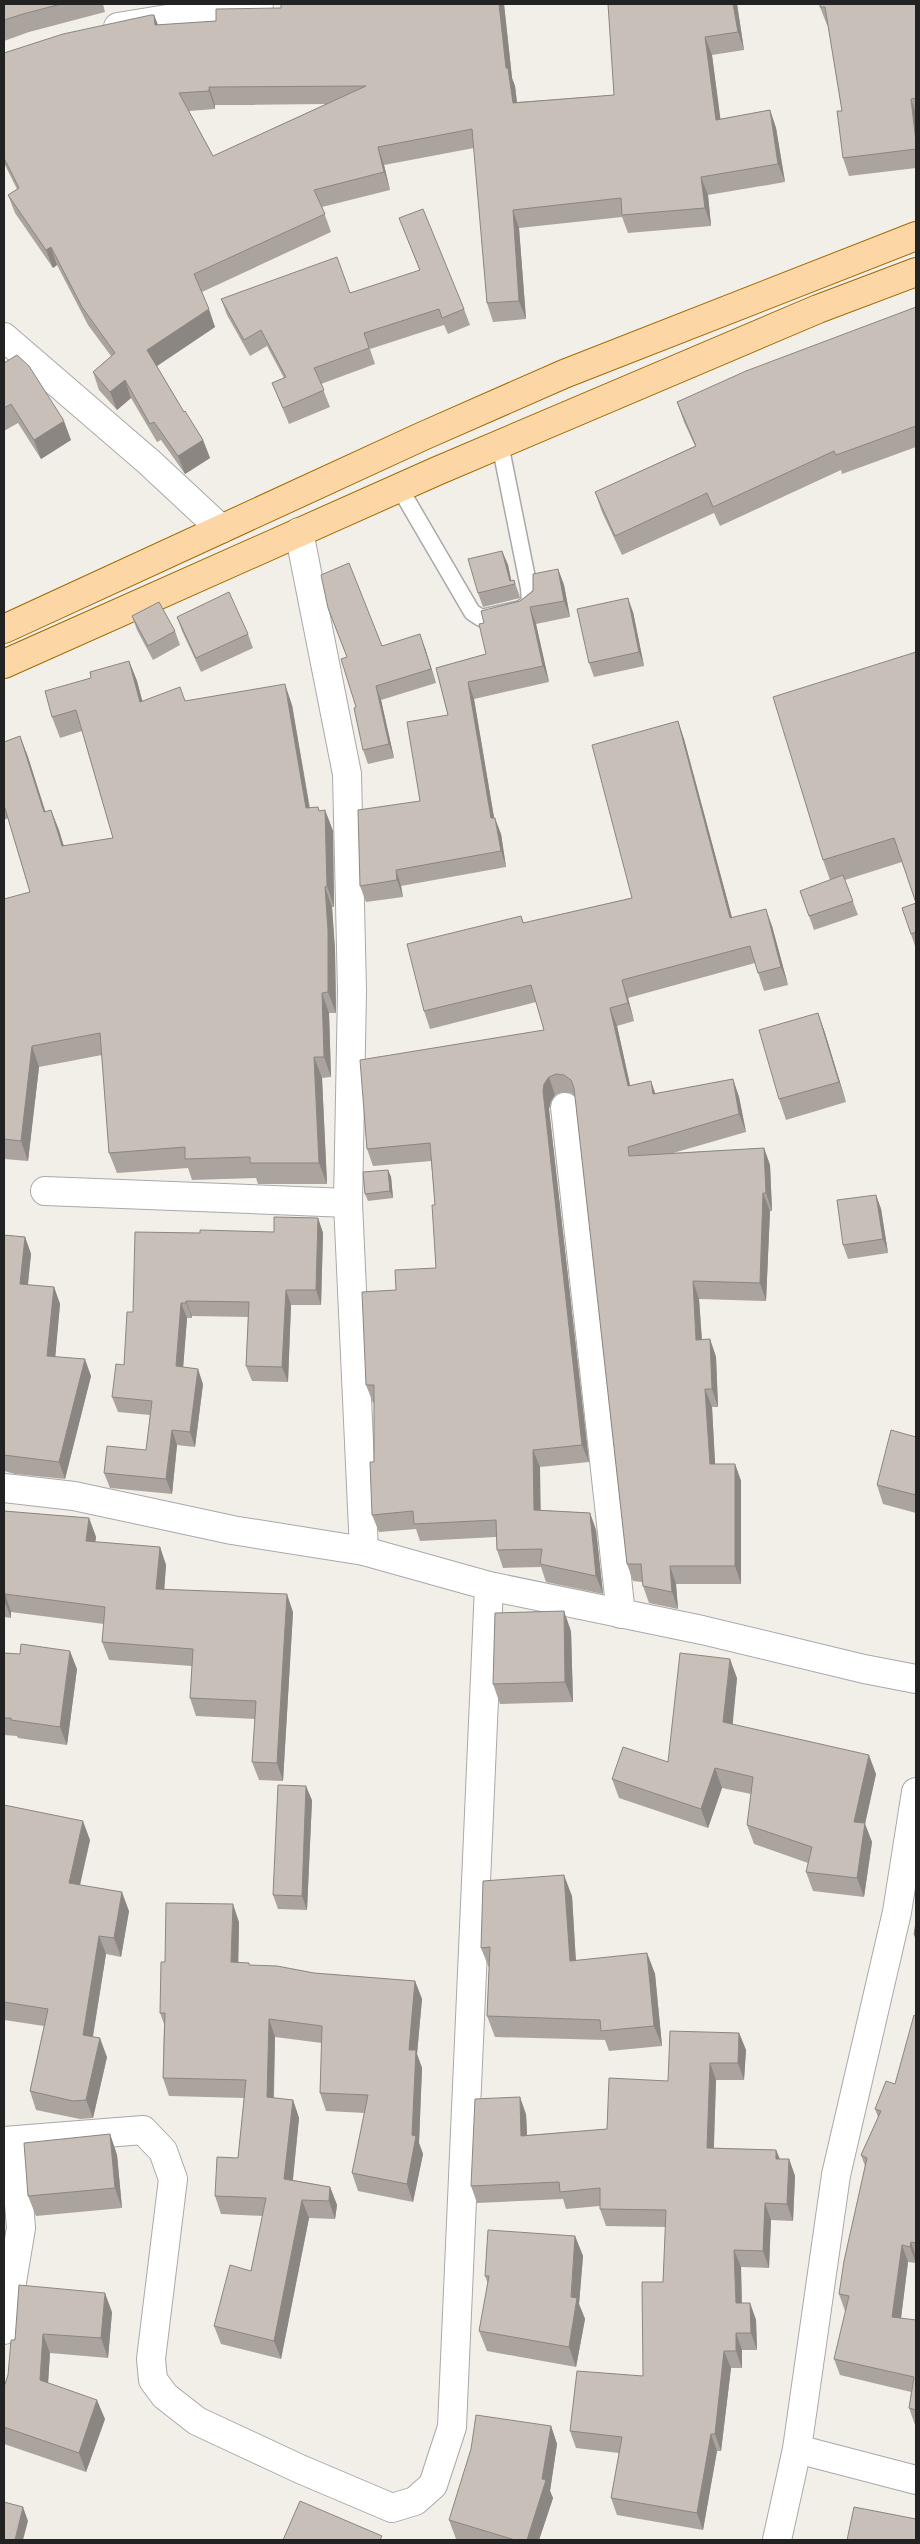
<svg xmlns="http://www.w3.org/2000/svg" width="920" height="2544" viewBox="0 0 920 2544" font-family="'Public Sans',sans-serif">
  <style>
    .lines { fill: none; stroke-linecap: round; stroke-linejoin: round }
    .service-casing { stroke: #a9a9a9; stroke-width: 19 }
    .minor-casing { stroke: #a9a9a9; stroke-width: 30 }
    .tertiary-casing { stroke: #a9a9a9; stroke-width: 30 }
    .primary-casing { stroke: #a06b00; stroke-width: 30 }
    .service { stroke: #fff; stroke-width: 16 }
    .minor { stroke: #fff; stroke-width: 28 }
    .tertiary { stroke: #fff; stroke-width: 28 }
    .primary { stroke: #fcd6a4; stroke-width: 28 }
    .wall { fill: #aba49e; fill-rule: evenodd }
    .shaded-wall { fill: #8b8681 }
    .building { fill: #c7bfb8; stroke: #8b8681; fill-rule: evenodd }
  </style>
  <rect width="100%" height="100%" fill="#f2efe9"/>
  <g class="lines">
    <g class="service-casing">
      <path id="service" d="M399,487L472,612L481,618L521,609L530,603L529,588L500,444"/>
    </g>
    <g class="minor-casing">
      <g id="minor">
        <path d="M118,27L259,4"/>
        <path d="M299,532L347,774L352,991L348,1203L364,1551"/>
        <path d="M565,1107L621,1614"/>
        <path d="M45,1191L348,1203"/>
        <path d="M4,1488L74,1496L232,1530L364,1551L489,1586L702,1630L864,1669L916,1679"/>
        <path d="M4,2141L143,2130L163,2151L173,2179L151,2359L153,2380L165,2396L197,2421L300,2469L392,2508L415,2501L433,2485L452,2427L489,1586"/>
        <path d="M4,2330L21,2228L14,2142"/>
        <path d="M797,2449L916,2480"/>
        <path d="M777,2540L797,2449L836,2175L897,1912L916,1792"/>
      </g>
    </g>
    <g class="tertiary-casing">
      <path id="tertiary" d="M4,337L149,462L221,529"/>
    </g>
    <g class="primary-casing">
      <g id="primary">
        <path d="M4,629L423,436L564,374L916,236"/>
        <path d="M4,664L437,471L818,309L916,272"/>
      </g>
    </g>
    <use href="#service" class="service"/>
    <use href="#minor" class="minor"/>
    <use href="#tertiary" class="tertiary"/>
    <use href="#primary" class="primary"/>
  </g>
  <g class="wall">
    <path d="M4,4H103L105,12L29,32L4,41Z"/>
    <path d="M281,4H504L512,78L515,86L517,102L614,95L737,4L744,50L712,55L720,119L770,110L776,128L785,182L708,195L711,226L628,233L622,217L519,228L526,319L493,322L487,303L474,148L384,165L390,190L322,207L331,232L202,292L215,327L157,366L184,412L203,440L210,458L185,474L161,440L157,442L131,398L117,410L99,390L93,372L111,356L88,325L57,265L53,268L15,213L8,195L17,189L4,163V53L154,15L158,25L216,21L281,8ZM326,104L213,156L189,111L215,109V105Z"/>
    <path d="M916,4V168L849,176L843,158L842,111L828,25H827L820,7Z"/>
    <path d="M399,218L464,309L470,325L448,334L444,325L370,349L375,364L321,384L330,407L289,424L272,383L284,378L267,346L250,356L227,315L221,299L350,293L420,271Z"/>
    <path d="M916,307V447L842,474L841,470L720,526L714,513L622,555L602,512L595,492L695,446L684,422L677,402Z"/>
    <path d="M4,363L71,440L41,459L18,423L4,431Z"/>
    <path d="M502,551L508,565L511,580H514L519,594L520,598L483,607L478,593Z"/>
    <path d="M558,569L564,585L570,617L536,624L549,682L474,699L494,818L501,834L506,867L401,886L403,897L366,902L360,886L420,801L448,715L436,668L486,654L484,623L520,601Z"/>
    <path d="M328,608L382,646L425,648L436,683L381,700L394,758L368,764L363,750L356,707L347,657Z"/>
    <path d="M633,612L644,666L594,677L589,663Z"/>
    <path d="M132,616L175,631L180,645L153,660L137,630Z"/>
    <path d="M177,617L248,634L253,648L201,672L182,631Z"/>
    <path d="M916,652V949L902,908L916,903L902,862L845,880L858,915L814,930L800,891L830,880L823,860Z"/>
    <path d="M129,661L137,681L142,701H185L292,705L310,808L320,811L325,810L333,831L334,907H332L335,950L336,1013H329L331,1077L322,1078L327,1184H258L256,1178L192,1180L188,1168L117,1173L109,1153L102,1055L39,1067L28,1161L4,1159V899L30,892L8,818L4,820V742L20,736L28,757L45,812L51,810L64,846L113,838L82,731L60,738L52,717L91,678Z"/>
    <path d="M678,721L684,739L732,918L772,926L788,985L764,991L755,963L628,998L634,1021L617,1026L630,1085L655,1094L733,1079L739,1097L746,1132L673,1153L764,1148L770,1165L772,1211H770L766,1301L699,1299L702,1340L710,1339L716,1357L718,1407H712L715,1464H735L741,1481V1584H676L678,1609L649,1603L643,1586L642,1582L633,1581L627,1564L575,1096L571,1093L563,1092L555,1095L551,1101L549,1109L589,1462L540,1467V1510L590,1513L596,1530L603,1594L546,1582L541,1567L503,1568L497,1550L496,1537L420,1541L416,1529L379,1532L372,1515L374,1462V1403H373L366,1385L396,1290L436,1268L435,1205L431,1161L373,1166L367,1149L544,1030L536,1002L430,1029L424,1011L521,916L524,923L632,898Z"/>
    <path d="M818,1013L825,1033L846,1102L786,1120L779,1099Z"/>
    <path d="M388,1170L391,1177L393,1198L368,1201L365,1194Z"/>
    <path d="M876,1195L881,1209L888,1253L848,1259L843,1245Z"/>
    <path d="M318,1218L323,1233L321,1305H291L288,1382L252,1381L246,1366L248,1317L192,1316V1318H187L183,1367L203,1384L195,1447L177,1445L172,1494L110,1488L104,1473L146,1450L150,1415L118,1412L112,1397L124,1365L133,1312L200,1233L274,1232Z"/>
    <path d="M4,1235L25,1237L31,1254L28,1285L54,1287L60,1304L55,1356L91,1376L65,1479L15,1474L4,1471Z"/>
    <path d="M916,1437V1513L883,1504L877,1485Z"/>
    <path d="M4,1511L89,1518L96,1537L95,1542L160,1547L166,1565L164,1589L293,1612L283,1781L259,1780L252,1762L255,1719L196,1716L190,1698L192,1666L109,1660L102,1642L104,1624L11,1612V1618L4,1617Z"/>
    <path d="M571,1631L573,1702L500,1704L493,1684Z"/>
    <path d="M4,1653L77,1669L67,1745L18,1738L17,1736L4,1735Z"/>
    <path d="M737,1678L732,1724L876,1774L865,1824L872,1842L864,1897L813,1891L806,1872L808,1863L754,1844L747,1825L751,1794L722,1788L708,1828L619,1798L612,1779L668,1762Z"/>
    <path d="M312,1800L307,1910L278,1909L273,1895Z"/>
    <path d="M4,1805L90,1840L80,1885L129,1911L121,1957L106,1954L93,2037L107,2057L93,2118L80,2119L36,2110L30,2091L44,2026L4,2020Z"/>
    <path d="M572,1896L576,1961L647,1953L655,1974L662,2046L609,2051L605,2040L495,2037L487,2016L489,1968L481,1948Z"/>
    <path d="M239,1922L238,1963L250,1965L314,1973L415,1981L422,1999L417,2054L422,2068L419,2143L423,2154L413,2202L358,2191L352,2173L365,2113L326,2111L320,2093L322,2043L275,2037L274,2098L293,2100L299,2118L293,2180L330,2187L337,2205L335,2219L309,2218L281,2359L221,2344L214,2326L251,2271L263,2216L221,2214L215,2196L238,2158L244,2098L169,2096L163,2078L164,2024L160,2013L165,1962Z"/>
    <path d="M916,1922V1942L914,1935Z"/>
    <path d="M916,2016V2263L908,2262L901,2318L916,2320V2425H915L909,2408L911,2392L840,2375L834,2359L846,2311H845L839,2294L865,2166L861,2155L878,2117L875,2109L895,2084Z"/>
    <path d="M739,2033L746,2050L744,2080H716L714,2148L776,2150L780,2159H789L795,2176L793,2221L771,2220L769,2268L741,2267L742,2303H750L756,2320L757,2350H742V2368H731L721,2451H717L703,2530L617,2515L611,2498L619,2453L576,2448L570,2431L643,2376L663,2282L666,2227L606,2226L600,2209V2206L566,2209L563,2199L477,2203L471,2186L526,2114L527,2135L607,2129L668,2081Z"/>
    <path d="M110,2134L117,2155L122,2208L36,2216L28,2196Z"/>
    <path d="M575,2236L583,2256L579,2304L585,2319L576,2367L487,2351L479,2331L488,2284L485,2276Z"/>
    <path d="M112,2312L108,2358L50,2353L48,2383L105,2419L86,2472L4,2444V2387L8,2375L15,2340Z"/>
    <path d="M551,2426L557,2444L550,2491L553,2498L539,2540H461L456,2539L449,2520Z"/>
  </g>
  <g class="shaded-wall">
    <path d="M499,4H504L512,78L515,86L519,121L513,103L506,68Z"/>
    <path d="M733,4H737L744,50L738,32Z"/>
    <path d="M154,15L161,33L155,25Z"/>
    <path d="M705,37L712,55L723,138L716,120Z"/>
    <path d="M209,87L215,105V109L209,91Z"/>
    <path d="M911,99L916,113V142Z"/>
    <path d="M770,110L776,128L785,182L778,164Z"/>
    <path d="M378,147L384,165L390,190L384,172Z"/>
    <path d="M701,177L708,195L711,226L705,208Z"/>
    <path d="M513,210L519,228L526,319L519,301Z"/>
    <path d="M51,247L57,265L53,268L46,250Z"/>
    <path d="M209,309L215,327L154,368L147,350Z"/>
    <path d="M125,380L131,398L117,410L110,392Z"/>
    <path d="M64,421L71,440L41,459L34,440Z"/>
    <path d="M203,440L210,458L185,474L178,456Z"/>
    <path d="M502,551L508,565L512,584L510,581Z"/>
    <path d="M558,569L564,585L570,617L564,601Z"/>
    <path d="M628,598L633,612L644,666L639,652Z"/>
    <path d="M530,607L536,624L549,682L543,666Z"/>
    <path d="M420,634L425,648L436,683L431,669Z"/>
    <path d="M129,661L137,681L148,722L140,702Z"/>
    <path d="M468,682L474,699L497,835L491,818Z"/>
    <path d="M285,684L292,705L313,829L306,808Z"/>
    <path d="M376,686L381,700L394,758L389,744Z"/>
    <path d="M678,721L684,739L737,936L730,918Z"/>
    <path d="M20,736L28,757L52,832L44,812Z"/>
    <path d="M318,807L326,827L325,810L333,831L334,907L327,886Z"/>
    <path d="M51,810L59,830L70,867L62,846Z"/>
    <path d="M495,818L501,834L506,867L501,851Z"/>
    <path d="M396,870L401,886L403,897L397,880Z"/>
    <path d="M325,887L332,907L335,950L336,1013L328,992Z"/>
    <path d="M766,909L772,926L788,985L781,967Z"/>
    <path d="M622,980L628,998L634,1021L628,1003Z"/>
    <path d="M322,993L329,1013L331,1077L324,1057Z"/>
    <path d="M610,1008L617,1026L634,1103L628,1086Z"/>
    <path d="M818,1013L825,1033L846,1102L839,1082Z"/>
    <path d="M32,1046L39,1067L28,1161L21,1141Z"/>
    <path d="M314,1057L322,1078L327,1184L319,1163Z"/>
    <path d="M549,1077L555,1095L551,1101L549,1109L589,1462L582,1445L543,1091L544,1084Z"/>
    <path d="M733,1079L739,1097L746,1132L739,1114Z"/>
    <path d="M651,1081L657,1098L653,1094Z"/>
    <path d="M764,1148L770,1165L772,1211L766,1193Z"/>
    <path d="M388,1170L391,1177L393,1198L390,1191Z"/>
    <path d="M763,1193L770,1211L766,1301L760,1283Z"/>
    <path d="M876,1195L881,1209L888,1253L883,1239Z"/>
    <path d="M318,1218L323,1233L321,1305L316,1290Z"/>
    <path d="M25,1237L31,1254L26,1301L20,1284Z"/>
    <path d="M693,1281L699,1299L703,1357L696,1340Z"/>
    <path d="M54,1287L60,1304L54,1372L47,1356Z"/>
    <path d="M286,1290L291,1305L288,1382L282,1367Z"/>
    <path d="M186,1301L192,1316V1318L186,1303Z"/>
    <path d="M181,1303L187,1318L182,1382L176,1366Z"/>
    <path d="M710,1339L716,1357L718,1407L712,1389Z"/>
    <path d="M85,1359L91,1376L65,1479L59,1462Z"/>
    <path d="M198,1369L203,1384L195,1447L190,1432Z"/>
    <path d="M705,1389L712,1407L716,1481L710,1464Z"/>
    <path d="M172,1430L177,1445L172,1494L166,1479Z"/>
    <path d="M533,1450L540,1467L541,1527L534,1510Z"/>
    <path d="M735,1464L741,1481V1584L735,1566Z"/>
    <path d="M590,1513L596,1530L603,1594L596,1576Z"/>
    <path d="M89,1518L96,1537L93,1559L86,1541Z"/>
    <path d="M160,1547L166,1565L163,1607L156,1589Z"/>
    <path d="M670,1566L676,1584L678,1609L672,1592Z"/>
    <path d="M5,1594L11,1612V1618L4,1600Z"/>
    <path d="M287,1594L293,1612L283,1781L277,1763Z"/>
    <path d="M564,1611L571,1631L573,1702L565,1682Z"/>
    <path d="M70,1651L77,1669L67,1745L60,1727Z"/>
    <path d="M730,1659L737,1678L731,1742L723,1722Z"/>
    <path d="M869,1755L876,1774L865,1824L872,1842L864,1897L857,1878L854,1822Z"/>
    <path d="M715,1768L722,1788L708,1828L701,1809Z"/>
    <path d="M306,1786L312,1800L307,1910L302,1896Z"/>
    <path d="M83,1821L90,1840L76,1902L69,1883Z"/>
    <path d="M564,1875L572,1896L577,1982L570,1961Z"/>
    <path d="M122,1892L129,1911L121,1957L114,1938Z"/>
    <path d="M233,1904L239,1922L238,1980L231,1962Z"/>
    <path d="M99,1936L106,1954L90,2053L83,2035Z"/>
    <path d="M647,1953L655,1974L662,2046L654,2026Z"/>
    <path d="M415,1981L422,1999L417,2054L422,2068L419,2143L423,2154L413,2202L407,2184L412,2135L409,2050Z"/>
    <path d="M269,2019L275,2037L273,2115L267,2097Z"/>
    <path d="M739,2033L746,2050L744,2080L738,2063Z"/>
    <path d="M100,2038L107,2057L93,2118L86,2100Z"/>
    <path d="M710,2063L716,2080L713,2165L707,2148Z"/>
    <path d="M520,2097L526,2114L528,2153L521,2136Z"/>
    <path d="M293,2100L299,2118L291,2197L284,2179Z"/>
    <path d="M110,2134L117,2155L122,2208L115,2188Z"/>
    <path d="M776,2150L783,2167L776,2159Z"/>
    <path d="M789,2159L795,2176L793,2221L787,2204Z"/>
    <path d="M330,2187L337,2205L335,2219L329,2201Z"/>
    <path d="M302,2200L309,2218L281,2359L274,2341Z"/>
    <path d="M765,2203L771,2220L769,2268L763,2251Z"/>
    <path d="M575,2236L583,2256L579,2304L585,2319L576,2367L569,2347Z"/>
    <path d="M911,2242L916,2257V2263L910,2247Z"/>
    <path d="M902,2245L908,2262L899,2334L892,2317Z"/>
    <path d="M734,2250L741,2267L742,2320L736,2303Z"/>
    <path d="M105,2293L112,2312L108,2358L101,2338Z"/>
    <path d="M750,2303L756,2320L757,2350L751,2333Z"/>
    <path d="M736,2333L742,2350V2368L736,2351Z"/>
    <path d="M43,2334L50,2353L47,2399L40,2380Z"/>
    <path d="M724,2351L731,2368L721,2451L715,2434Z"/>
    <path d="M97,2400L105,2419L86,2472L79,2453Z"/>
    <path d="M551,2426L557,2444L550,2491L553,2498L539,2540H527L542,2479Z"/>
    <path d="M711,2434L717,2451L703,2530L697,2513Z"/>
    <path d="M23,2507L28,2521L23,2540H15Z"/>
  </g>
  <g class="building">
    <path d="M4,4H61L23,14L4,20Z"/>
    <path d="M281,4H499L506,68H508L513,103L614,95L608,4H733L738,32L705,37L716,120L770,110L778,164L701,177L705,208L622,215L621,198L513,210L519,301L487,303L472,129L378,147L384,172L314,190L325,214L194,274L209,309L147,350L184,412L185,411L203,440L178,456L154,422L150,424L125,380L110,392L93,372L115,353L82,307L51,247L46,250L8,195L19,188L4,158V53L63,34L151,15H154L155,25L216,21V9L281,8ZM366,86L213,156L179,93L209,91V87Z"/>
    <path d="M820,4H916V98L911,99L916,142V149L843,158L837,111H842L825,7H820Z"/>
    <path d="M423,209L464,309L442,318L439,309L364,333L369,348L314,368L324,390L283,408L272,383L286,377L261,330L244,340L221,299L337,257L350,293L420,270L399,218Z"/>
    <path d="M916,307V426L836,455L834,451L713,507L707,493L615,536L595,492L696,446L677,402L746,371Z"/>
    <path d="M17,355L29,366L64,421L34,440L11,404L4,408V363Z"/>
    <path d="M502,551L510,581L514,580L515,584L478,593L468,559Z"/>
    <path d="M349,563L382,646L420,634L431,669L376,686L389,744L363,750L354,708L356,707L341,659L347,657L328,608L321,575Z"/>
    <path d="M558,569L564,601L530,607L543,666L468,682L491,818H495L501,851L396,870L397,880L360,886L358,810L420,801L407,722L448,715L436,668L486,654L479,624L484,623L481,611L520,601L533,591V574Z"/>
    <path d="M229,592L248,634L196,658L177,617Z"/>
    <path d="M628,598L639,652L589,663L577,609Z"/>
    <path d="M159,602L175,631L148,646L132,616Z"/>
    <path d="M916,652V932L911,934L902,908L916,903L894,838L823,860L773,697Z"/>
    <path d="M129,661L140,702L180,687L185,701L285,684L306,808L318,807L319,811L325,810L327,886L325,887L328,930V992L322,993L324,1057H314L319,1163H250V1157L185,1159V1147L109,1153L100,1033L32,1046L21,1141L4,1139V899L30,892L4,805V742L20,736L44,812L51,810L62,846L113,838L76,710L52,717L45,691L91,678L90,672Z"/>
    <path d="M678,721L730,918L766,909L781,967L758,973L750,946L622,980L628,1003L610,1008L628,1086L651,1081L653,1094L733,1079L739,1114L628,1147L629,1156L764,1148L766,1193H763L760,1283L693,1281L696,1340L710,1339L712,1389H705L710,1464H735V1566H670L672,1592L643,1586L641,1564H627L574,1088L571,1080L564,1075L556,1074L549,1077L544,1084L543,1091L582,1445L533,1450L534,1510L590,1513L596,1576L540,1564L542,1549L497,1550L496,1520L414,1524L413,1511L372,1515L370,1462H374V1385H366L362,1292L396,1290L395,1270L436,1268L432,1205H435L430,1143L367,1149L360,1060L544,1030L531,985L424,1011L407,944L521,916L523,923L632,898L592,745Z"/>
    <path d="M843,875L853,901L809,916L800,891Z"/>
    <path d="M818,1013L839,1082L779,1099L759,1030Z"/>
    <path d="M388,1170L390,1191L365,1194L363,1172Z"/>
    <path d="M876,1195L883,1239L843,1245L837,1200Z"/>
    <path d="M274,1217L318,1218L316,1290H286L282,1367L246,1366L249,1302L186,1301V1303H181L176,1366L198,1369L190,1432L172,1430L166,1479L104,1473L107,1446L146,1450L152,1401L112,1397L116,1364L124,1365L127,1312H133L135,1232L200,1233V1230L274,1232Z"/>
    <path d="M4,1235L25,1237L20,1284L54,1287L47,1356L85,1359L59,1462L4,1455Z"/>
    <path d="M891,1430L916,1437V1495L877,1485Z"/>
    <path d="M4,1511L89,1518L86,1541L160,1547L156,1589L287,1594L277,1763L252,1762L256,1701L190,1698L193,1649L102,1642L105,1607L5,1594L4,1600Z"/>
    <path d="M564,1611L565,1682L493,1684L495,1613Z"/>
    <path d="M21,1644L70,1651L60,1727L11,1720V1718H4V1653L20,1654Z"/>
    <path d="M680,1653L730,1659L723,1722L869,1755L854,1822L865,1823L857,1878L806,1872L812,1847L747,1825L753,1777L715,1768L701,1809L612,1779L623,1747L668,1762Z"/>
    <path d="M278,1785L306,1786L302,1896L273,1895Z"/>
    <path d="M4,1805L83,1821L69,1883L122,1892L114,1938L99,1936L83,2035L100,2038L86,2100L73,2101L30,2091L48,2009L4,2002Z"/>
    <path d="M564,1875L570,1961L647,1953L654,2026L601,2031L600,2020L487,2016L490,1947L481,1948L483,1881Z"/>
    <path d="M166,1903L233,1904L231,1962L249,1963V1965L277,1966L314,1973L415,1981L409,2050H416L412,2135L416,2136L407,2184L352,2173L368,2095L320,2093L322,2026L269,2019L267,2097L293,2100L284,2179L330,2187L329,2201L302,2200L274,2341L214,2326L230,2265L251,2271L266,2198L215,2196L217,2157L238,2158L246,2080L163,2078L165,2013H160L161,1962H165Z"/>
    <path d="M916,1922V1935H914Z"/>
    <path d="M914,2015L916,2016V2243L911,2242L910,2247L902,2245L892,2317L916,2320V2410L909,2408L914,2377L834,2359L849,2296L839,2294L844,2261L867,2158L861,2155L881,2111L875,2109L886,2081L895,2084Z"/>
    <path d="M670,2031L739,2033L738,2063H710L707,2148L776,2150V2159H789L787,2204L765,2203L763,2251L734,2250L736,2303H750L751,2333H736V2351H724L715,2434H711L697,2513L611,2498L622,2437L570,2431L577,2371L643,2376L642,2282H663L666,2210L600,2209V2188L560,2192L559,2182L471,2186L475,2099L520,2097L521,2136L607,2129L609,2078L668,2081Z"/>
    <path d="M110,2134L115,2188L28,2196L24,2143Z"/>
    <path d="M488,2230L575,2236L571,2297L577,2298L569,2347L479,2331L489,2276H485Z"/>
    <path d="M19,2285L105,2293L101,2338L43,2334L40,2380L97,2400L79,2453L4,2427V2387L8,2375L11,2340H15Z"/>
    <path d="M476,2415L551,2426L542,2479L546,2480L527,2540H515L449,2520L471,2449Z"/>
    <path d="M300,2501L382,2536L380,2540H283Z"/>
    <path d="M4,2502L23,2507L15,2540H4Z"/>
    <path d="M854,2507L916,2519V2540H847Z"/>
  </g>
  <rect width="920" height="2544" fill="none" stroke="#222222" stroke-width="10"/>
</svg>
